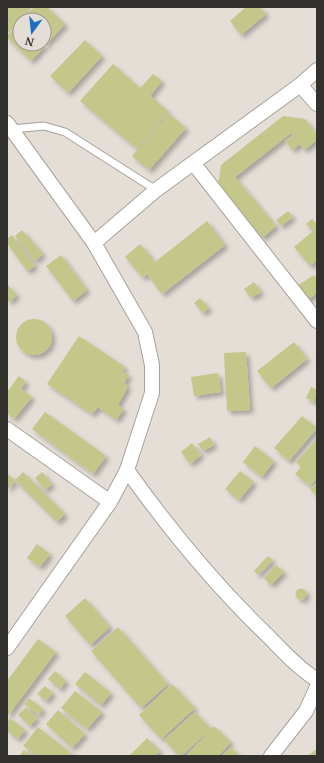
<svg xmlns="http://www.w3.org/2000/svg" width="324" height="763" viewBox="0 0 324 763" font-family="'Noto Serif',serif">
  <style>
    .building { fill: #c3c789; filter: url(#shadow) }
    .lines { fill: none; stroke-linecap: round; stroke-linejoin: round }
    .service-casing { stroke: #a7a29a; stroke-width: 9 }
    .minor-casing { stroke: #a7a29a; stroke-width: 16 }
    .service { stroke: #fff; stroke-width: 7 }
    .minor { stroke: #fff; stroke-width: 14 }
  </style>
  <defs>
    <filter id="shadow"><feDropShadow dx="3.5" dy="3.5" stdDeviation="2" flood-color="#0004"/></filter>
  </defs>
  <rect width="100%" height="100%" fill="#e4ded6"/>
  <g class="building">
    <path d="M7,7H32L7,34Z"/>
    <path d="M34,7H47L65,24L31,61L7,38V36L20,22V44H44V20H22Z"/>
    <path d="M246,7H260L266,14L241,35L230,21Z"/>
    <path d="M85,40L102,56L68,93L50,76Z"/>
    <path d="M113,64L140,88L153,74L162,81L150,96L169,112L137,149L80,101Z"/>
    <path d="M169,114L186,128L149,170L132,156Z"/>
    <path d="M283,116L305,119L317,135V140L304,150L300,144L292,150L285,141L293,135L291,133L235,177L276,226L262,238L218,185L221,165Z"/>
    <path d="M288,211L293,217L281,226L276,220Z"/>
    <path d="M312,219L317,224V260L310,266L294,247L313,231L306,224Z"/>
    <path d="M207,221L225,245L162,294L147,274L143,278L125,257L140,244L155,262Z"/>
    <path d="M22,230L43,254L35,261L15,236Z"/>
    <path d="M12,235L35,266L27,271L7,243V239Z"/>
    <path d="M61,255L87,290L73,301L46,266Z"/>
    <path d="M314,275L317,279V293L307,300L297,286Z"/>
    <path d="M254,282L261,292L251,298L244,289Z"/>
    <path d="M7,284L17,295L9,302L7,300Z"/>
    <path d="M200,298L209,308L203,313L194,303Z"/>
    <circle cx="34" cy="337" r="18"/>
    <path d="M79,336L125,367L122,371L129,375L124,383L128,386L118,405L124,409L116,420L98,407L92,414L47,384Z"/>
    <path d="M294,342L307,359L271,388L257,371Z"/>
    <path d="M246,352L250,410L227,411L224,353Z"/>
    <path d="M218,373L221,392L194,396L191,377Z"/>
    <path d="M19,376L26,382L21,389L32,397L14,419L7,413V392Z"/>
    <path d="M311,387L317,390L314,402L306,398Z"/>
    <path d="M45,412L106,456L93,474L32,429Z"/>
    <path d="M302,416L317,428L289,461L274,448Z"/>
    <path d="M210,437L214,445L203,451L198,444Z"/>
    <path d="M317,438V478L310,486L295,474L301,467L296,462Z"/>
    <path d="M192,443L201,455L190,464L181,452Z"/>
    <path d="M255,446L274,461L262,477L243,462Z"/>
    <path d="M240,471L254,482L239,500L225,489Z"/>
    <path d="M23,472L65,514L57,522L15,480Z"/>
    <path d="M42,472L52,484L45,490L35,478Z"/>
    <path d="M7,473L15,481L7,490Z"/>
    <path d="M317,482V495L310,490Z"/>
    <path d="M37,544L50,554L40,567L27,558Z"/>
    <path d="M268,556L273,560L258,575L254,571Z"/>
    <path d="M276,565L284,572L271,585L264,578Z"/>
    <circle cx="301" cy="594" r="5.5"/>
    <path d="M85,598L110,627L90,645L65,616Z"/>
    <path d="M118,627L168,684L141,708L91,651Z"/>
    <path d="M38,639L56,652L7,717V681Z"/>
    <path d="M55,671L66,681L60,689L48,679Z"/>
    <path d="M85,672L111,693L101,705L75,684Z"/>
    <path d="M172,684L195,708L161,739L139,715Z"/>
    <path d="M45,686L53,693L46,701L37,694Z"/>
    <path d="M75,691L102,712L87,729L61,708Z"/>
    <path d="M29,698L43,709L39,715L24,704Z"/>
    <path d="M26,707L37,718L30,726L18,715Z"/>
    <path d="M58,710L85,734L72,748L46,724Z"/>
    <path d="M195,712L211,729L181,756H179L164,740Z"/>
    <path d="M10,718L25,730L18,739L7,731V722Z"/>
    <path d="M214,726L231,742L218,756H186Z"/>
    <path d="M38,727L71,753L68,756H37L23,746Z"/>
    <path d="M147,738L160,751L154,756H129Z"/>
    <path d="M231,747L239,756H222Z"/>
    <path d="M317,748V756H308Z"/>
    <path d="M24,750L32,756H19Z"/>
  </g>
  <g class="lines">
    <g class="service-casing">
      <path id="service" d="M12,129L44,126L65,132L156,190"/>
    </g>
    <g class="minor-casing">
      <g id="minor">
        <path d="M300,85L317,104"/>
        <path d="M7,123L94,243L145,332L152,365V393L127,470L110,502L7,648"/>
        <path d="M194,164L317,321"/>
        <path d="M94,243L156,190L300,85L317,70"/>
        <path d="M7,429L110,502"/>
        <path d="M127,470C169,529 215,585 267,635C283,651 298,668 317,680"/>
        <path d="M271,756L306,711L317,687"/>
      </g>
    </g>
    <use href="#service" class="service"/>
    <use href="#minor" class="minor"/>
  </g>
  <rect width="324" height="763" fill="none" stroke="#33312e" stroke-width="16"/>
  <g transform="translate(32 32) rotate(195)"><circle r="19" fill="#e4ded6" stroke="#9d9993"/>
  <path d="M0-3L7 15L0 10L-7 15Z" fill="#1c71bf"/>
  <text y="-6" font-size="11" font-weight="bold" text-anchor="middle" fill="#33312e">N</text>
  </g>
</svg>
